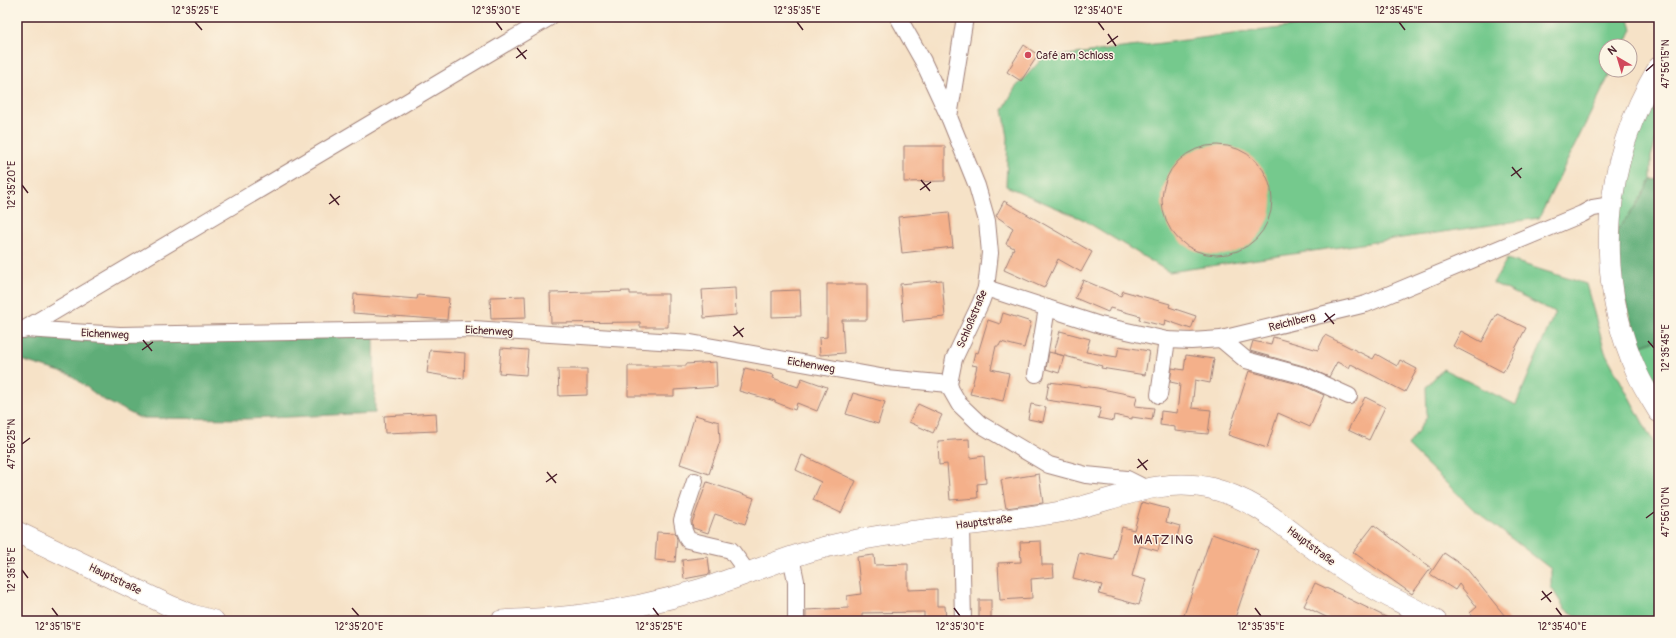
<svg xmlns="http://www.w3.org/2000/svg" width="1676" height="638" viewBox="0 0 1676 638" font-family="Pangolin,sans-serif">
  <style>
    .green { fill: #74c98d; stroke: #5f745c }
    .forest { fill: #5fad78; stroke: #546652 }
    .building { fill: #f4b08a }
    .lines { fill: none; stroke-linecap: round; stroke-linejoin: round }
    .minor-casing { stroke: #a08079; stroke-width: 18 }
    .major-casing { stroke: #a08079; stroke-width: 22 }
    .minor { stroke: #fff; stroke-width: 16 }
    .major { stroke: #fff; stroke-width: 21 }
    .ticks { fill: none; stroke: #4a1f2b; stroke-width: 1.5 }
    .poi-dot { fill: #d1495b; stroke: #fcf5e5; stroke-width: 1.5 }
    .labels { text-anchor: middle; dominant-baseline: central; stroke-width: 3; stroke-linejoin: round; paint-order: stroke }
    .poi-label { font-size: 11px; fill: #4a1f2b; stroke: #fcf5e5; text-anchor: start }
    .street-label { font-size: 11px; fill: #4a1f2b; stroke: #fcf5e5 }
    .quarter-label { font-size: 13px; letter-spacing: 1px; fill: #4a1f2b; stroke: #fcf5e5 }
    .neatline { fill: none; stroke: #4a1f2b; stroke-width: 1.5 }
    .ticks-label { font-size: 10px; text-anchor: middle; fill: #4a1f2b }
  </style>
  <rect width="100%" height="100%" fill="#fcf5e5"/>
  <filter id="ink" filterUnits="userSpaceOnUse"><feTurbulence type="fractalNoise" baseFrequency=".025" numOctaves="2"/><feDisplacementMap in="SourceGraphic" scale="8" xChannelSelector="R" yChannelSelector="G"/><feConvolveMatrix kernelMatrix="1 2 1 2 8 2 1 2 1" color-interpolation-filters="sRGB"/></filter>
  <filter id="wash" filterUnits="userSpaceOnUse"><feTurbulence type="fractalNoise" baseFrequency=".012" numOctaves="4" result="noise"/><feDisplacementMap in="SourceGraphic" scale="16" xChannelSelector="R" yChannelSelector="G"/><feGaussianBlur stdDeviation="0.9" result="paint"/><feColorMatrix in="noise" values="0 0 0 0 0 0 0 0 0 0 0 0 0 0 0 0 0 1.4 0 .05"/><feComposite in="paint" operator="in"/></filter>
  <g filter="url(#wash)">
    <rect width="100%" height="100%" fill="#f6e2c7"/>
    <g class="green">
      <path d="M1400,17H1628L1632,29L1624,46H1606V70H1612L1539,218L1169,272L1082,219L1006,186L1008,137L1003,110L1015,88L1044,57L1059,56L1304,25Z"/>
      <path d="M1659,83V130L1651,157V180L1636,206L1617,230V208L1637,132Z"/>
      <path d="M1507,259L1586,284L1605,352L1659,453V621H1585L1565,609L1551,587V569L1473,509L1408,446L1427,417L1426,387L1443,369L1516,405L1555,312L1493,283Z"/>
      <path d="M1659,339V396L1648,374L1638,346Z"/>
    </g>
    <g class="forest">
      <path d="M1659,179V339L1638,346L1619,278L1617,230L1636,206L1651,180Z"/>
      <path d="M28,333L374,336L375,413L247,419L140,418L102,399L71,375L17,359V338Z"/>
    </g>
    <g id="blocks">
      <g class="building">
        <path d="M1024,45L1038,55L1021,81L1007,72Z"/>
        <circle cx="1217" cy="200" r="55"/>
        <path d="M904,146H945V181L904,182Z"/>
        <path d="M1004,201L1092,252L1081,272L1058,259L1044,288L1004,270L1014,248L1006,244L1013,228L996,216Z"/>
        <path d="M949,212L953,247L902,253L898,217Z"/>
        <path d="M942,280L945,317L903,321L900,284Z"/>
        <path d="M1083,280L1121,296L1123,291L1170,304L1169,307L1196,316L1191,329L1165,320L1164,326L1139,320L1140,316L1110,308L1108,312L1075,298Z"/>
        <path d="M827,284H867V320H842L844,353L820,355L819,338L827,337Z"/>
        <path d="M735,288L736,315L704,318L702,290Z"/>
        <path d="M800,290L801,316L772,317V291Z"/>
        <path d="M630,291V294H668V327H640V322L551,323L550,293Z"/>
        <path d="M354,294L417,299L418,295L449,298L447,320L353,313Z"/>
        <path d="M525,296L526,318L491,319L490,297Z"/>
        <path d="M1003,313L1031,322L1024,348L1001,342L999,346H996L991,369L1009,373L1003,401L970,394L977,366L972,365L975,352L978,353L988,320L1000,324Z"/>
        <path d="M1497,314L1526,328L1503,372L1453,346L1461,331L1482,342Z"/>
        <path d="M1060,331L1090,339L1086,352L1117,357L1119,346L1149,351L1145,375L1101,368L1102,366L1054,353Z"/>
        <path d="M1325,335L1373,359L1376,354L1397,366L1400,360L1417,369L1405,392L1351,364L1349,368L1337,362L1329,377L1307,367L1250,351L1253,341L1271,345L1273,337L1318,350Z"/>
        <path d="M501,348L528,350L526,375L499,373Z"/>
        <path d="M430,350L465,353L464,379L427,373Z"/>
        <path d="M1049,352L1064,356L1059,373L1046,369Z"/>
        <path d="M1186,355L1214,359L1210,383L1195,380L1192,408L1211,410L1208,434L1175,431V427L1160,425L1161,411L1177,413L1180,384L1170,382L1172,368L1184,370Z"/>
        <path d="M716,362L717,387L674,390V396H628V366H686V364Z"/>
        <path d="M745,368L774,375L773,378L798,387L802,378L827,387L817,411L797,403L795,410L775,402V401L739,391Z"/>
        <path d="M558,369H587V395L559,396Z"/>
        <path d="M1249,371L1302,385L1324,395L1310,427L1278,413L1267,448L1228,435Z"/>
        <path d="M1049,382L1097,388L1137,396L1135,406L1154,408L1152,420L1132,417V419L1114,415L1113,421L1098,418L1101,408L1046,400Z"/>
        <path d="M853,393L885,402L878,424L846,414Z"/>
        <path d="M1365,397L1385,407L1369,440L1348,430Z"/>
        <path d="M918,404L942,415L933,433L909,422Z"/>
        <path d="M1031,404L1046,407L1043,422L1028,419Z"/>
        <path d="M436,413L437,431L385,433L384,416Z"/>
        <path d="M695,415L719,422L720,441L709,474L680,464Z"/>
        <path d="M969,439L970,458L984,456L986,483L977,484L978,498L950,500L947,464L939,465L938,441Z"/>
        <path d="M802,455L856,481L841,513L813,500L821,482L796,470Z"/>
        <path d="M1039,474L1043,503L1006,508L1001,480Z"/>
        <path d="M707,482L754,498L745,524L715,514L708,533L693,528L692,523Z"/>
        <path d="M1142,502L1169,509L1166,522L1180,526L1176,540L1162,536L1158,551L1140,546L1132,576L1146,580L1139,605L1099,594L1102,585L1073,578L1079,553L1113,560L1122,527L1134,530Z"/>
        <path d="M1374,525L1431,568L1412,594L1353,552Z"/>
        <path d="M657,532L675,533L677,539L675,562L655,560Z"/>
        <path d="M1212,534L1258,550L1234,621H1182Z"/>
        <path d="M1041,541L1042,565H1053L1054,577L1031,579L1032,598L1000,600L998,563L1021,562L1020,542Z"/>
        <path d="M1444,553L1466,568L1509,621H1476L1470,613L1477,607L1459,584L1455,590L1430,574Z"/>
        <path d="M874,555L875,565L908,564V590L937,589V606H945L946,621H924V612L862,613V621H806V610L848,608L847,596L861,594L857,557Z"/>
        <path d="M708,557L710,574L684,579L682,560Z"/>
        <path d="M1315,583L1341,595L1394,621H1334L1304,606Z"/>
        <rect x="979" y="600" width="12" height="20"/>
      </g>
    </g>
  </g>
  <g filter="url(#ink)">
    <use href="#blocks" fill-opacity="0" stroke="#a08079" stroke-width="1"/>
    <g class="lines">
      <g class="minor-casing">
        <g id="minor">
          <path d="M898,17L923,61L949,117L977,186L987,221L990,253L986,288L981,302L954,359L949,384L951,390L959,404L980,424L1049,465L1086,475L1127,479L1145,488"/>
          <path d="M949,117L965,17"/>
          <path d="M986,288L1100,325L1167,340L1191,341L1221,339L1366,304L1582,214L1593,208L1611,205"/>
          <path d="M25,329L120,335L473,329L691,343L886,378L949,384"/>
          <path d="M23,330L550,17"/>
          <path d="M1221,339L1246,360L1305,376L1349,396"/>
          <path d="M1036,374L1047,308"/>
          <path d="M1159,395L1167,340"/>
          <path d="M695,481L682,520L684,531L688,540L731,550L742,565L745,573"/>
          <path d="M961,525L963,621"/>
          <path d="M791,557L796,581V621"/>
        </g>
      </g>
      <g class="major-casing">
        <g id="major">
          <path d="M1659,67C1603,160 1592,275 1638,375C1644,388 1652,400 1659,412"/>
          <path d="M17,532L170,606L192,615L214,621"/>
          <path d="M501,621C526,619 551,619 575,616C618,611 660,602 702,589C747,575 791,554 838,544C911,528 986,525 1060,512C1111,502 1158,476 1210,488C1266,502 1291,536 1337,565C1353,576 1370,587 1388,596C1404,604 1421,612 1436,621"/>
        </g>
      </g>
      <use href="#minor" class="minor"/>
      <use href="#major" class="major"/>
    </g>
  </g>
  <path class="ticks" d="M195,22L202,30M496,22L502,30M797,22L803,30M1098,22L1104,30M1399,22L1405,30M1108,34L1116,46M1107,44L1118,36M517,48L526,59M516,58L527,50M1646,71L1654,64M1512,167L1521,178M1511,176L1522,168M921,180L930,191M22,185L28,193M920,190L931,182M330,194L339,205M329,204L340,196M1325,313L1334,324M1324,322L1335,314M734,326L743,337M733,336L744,328M143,340L152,351M1648,341L1654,348M142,350L153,342M22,444L30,438M1138,459L1147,470M1137,468L1148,460M547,472L556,483M546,482L557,474M1646,518L1654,512M22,570L28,578M1542,591L1551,602M1541,600L1552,592M52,608L58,616M352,608L359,616M653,608L659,616M954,608L960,616M1255,608L1261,616M1556,608L1562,616"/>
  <circle class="poi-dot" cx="1028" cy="55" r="4"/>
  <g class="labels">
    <g class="poi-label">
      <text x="1036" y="55">Café am Schloss</text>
    </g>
    <g class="street-label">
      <text transform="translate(972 319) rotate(-67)">Schloßstraße</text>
      <text transform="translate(1292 322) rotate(-14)">Reichlberg</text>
      <text transform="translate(489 331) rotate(3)">Eichenweg</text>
      <text transform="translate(105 334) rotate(3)">Eichenweg</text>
      <text transform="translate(811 365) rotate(10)">Eichenweg</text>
      <text transform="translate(984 522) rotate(-7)">Hauptstraße</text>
      <text transform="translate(1311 546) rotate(37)">Hauptstraße</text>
      <text transform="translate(115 579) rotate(26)">Hauptstraße</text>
    </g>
    <g class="quarter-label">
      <text x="1164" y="540">MATZING</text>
    </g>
  </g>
  <rect width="1676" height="638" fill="none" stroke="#fcf5e5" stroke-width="44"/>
  <g transform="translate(1618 58) rotate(322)"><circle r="19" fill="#fcf5e5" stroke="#b59f9b"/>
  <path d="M0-3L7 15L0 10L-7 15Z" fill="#d1495b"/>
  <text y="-6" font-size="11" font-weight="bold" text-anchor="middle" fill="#4a1f2b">N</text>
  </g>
  <rect x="22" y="22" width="1632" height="594" class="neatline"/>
  <g class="ticks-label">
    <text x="195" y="14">12°35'25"E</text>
    <text x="496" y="14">12°35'30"E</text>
    <text x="797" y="14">12°35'35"E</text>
    <text x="1098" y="14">12°35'40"E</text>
    <text x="1399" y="14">12°35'45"E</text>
    <text transform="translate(1665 64) rotate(-90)" y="4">47°56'15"N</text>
    <text transform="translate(11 185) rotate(-90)" y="4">12°35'20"E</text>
    <text transform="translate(1665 348) rotate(-90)" y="4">12°35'45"E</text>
    <text transform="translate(11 444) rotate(-90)" y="4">47°56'25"N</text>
    <text transform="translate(1665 512) rotate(-90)" y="4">47°56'10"N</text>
    <text transform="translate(11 570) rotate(-90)" y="4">12°35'15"E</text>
    <text x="58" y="630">12°35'15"E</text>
    <text x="359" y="630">12°35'20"E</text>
    <text x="659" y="630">12°35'25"E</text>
    <text x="960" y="630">12°35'30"E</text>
    <text x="1261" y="630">12°35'35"E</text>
    <text x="1562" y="630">12°35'40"E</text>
  </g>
</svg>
